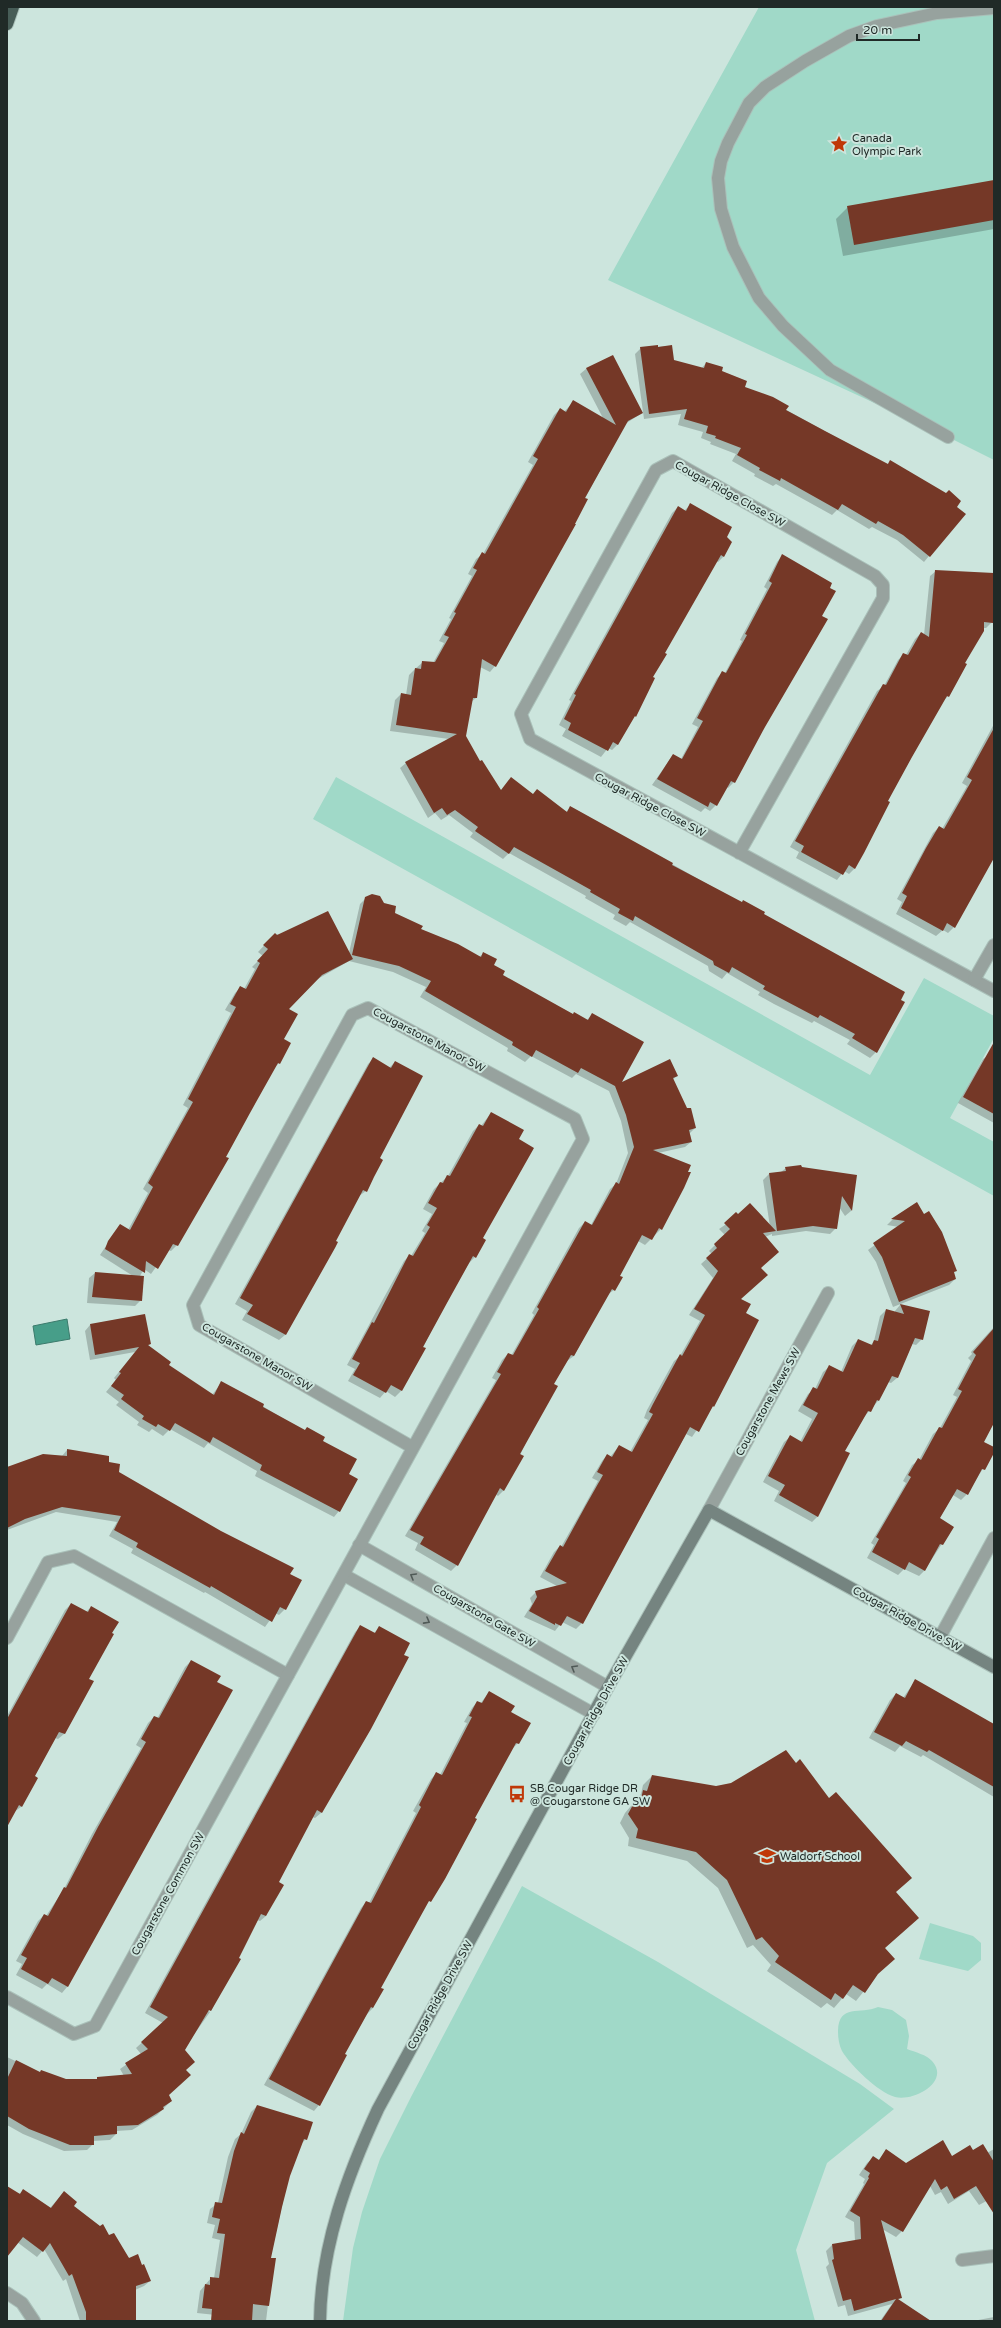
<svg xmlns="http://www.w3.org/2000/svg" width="1001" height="2328" viewBox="0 0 1001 2328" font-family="'Varela Round',sans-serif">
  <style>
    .green { fill: #a0d9c8 }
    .water { fill: #479e89; stroke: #3b7b6c }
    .shadow { fill: #0003 }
    .building { fill: #753827 }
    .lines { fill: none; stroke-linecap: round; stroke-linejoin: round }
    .street-casing { stroke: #aac0b9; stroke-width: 14 }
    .secondary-casing { stroke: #aac0b9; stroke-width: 14 }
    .highway-casing { stroke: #aac0b9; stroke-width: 14 }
    .street { stroke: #97a29e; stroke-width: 12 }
    .secondary { stroke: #758480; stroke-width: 12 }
    .highway { stroke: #475d57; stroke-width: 12 }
    .oneway { stroke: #505a57 }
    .labels { text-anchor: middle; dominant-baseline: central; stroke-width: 4; stroke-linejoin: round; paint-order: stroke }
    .poi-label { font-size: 11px; fill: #202a27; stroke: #cce5dd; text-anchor: start }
    .street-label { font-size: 11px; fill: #202a27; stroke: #cce5dd }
  </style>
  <rect width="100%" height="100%" fill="#cce5dd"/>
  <g class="green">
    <path d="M759,7H994V460L948,437L608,280Z"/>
    <path d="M336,777L870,1075L924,978L994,1016V1038L950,1118L994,1142V1196L313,819Z"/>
    <path d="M522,1886L658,1962L860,2084L894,2109L827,2163L796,2250L815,2321H343L353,2248L362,2212L380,2159L411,2097Z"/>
    <path d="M930,1923L973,1936L981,1943V1960L968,1971L919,1959Z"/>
    <path d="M878,2007L892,2010L906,2020L909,2036L907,2049C915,2052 927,2055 932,2061C951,2082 913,2102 895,2097C878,2092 851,2066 842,2051C839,2045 838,2038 838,2031C839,2003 860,2015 878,2007Z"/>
  </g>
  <path class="water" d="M67,1319L70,1339L36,1345L33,1326Z"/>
  <g class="shadow">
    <path d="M994,181V229L843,256L836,219L848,207Z"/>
    <path d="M671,346L673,361L701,369L706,363L744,387L887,465L890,461L929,556L924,562L897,540L872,527L869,529L837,510L832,515L776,484L773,486L754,476L755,474L732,461L736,454L710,444L711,442L701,438L703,432L678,425L681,414L644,419L635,354L641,348Z"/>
    <path d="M612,356L642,413L625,424L495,666L490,672L480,667L476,698L471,702L465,736L479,763L501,791L533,795L566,812L571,807L762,915L876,1052L870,1058L847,1044L850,1040L814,1021L812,1023L774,1004L758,995L760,992L727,973L722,979L709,971L708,966L630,922L626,926L613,919L615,915L585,898L586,896L509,853L503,859L470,837L473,833L449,815L441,820L435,813L428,818L400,768L406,763L449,739L390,731L395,700L401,694L406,695L409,675L415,669L423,662L433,663L444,643L439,641L451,619L449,618L472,576L468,574L476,559L483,554L533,465L528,462L554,415L560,409L564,412L573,402L604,420L580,374L586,369Z"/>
    <path d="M690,505L725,537L724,556L718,562L716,561L663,653L618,744L612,750L608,748L601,757L562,736L566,729L559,725L571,701L569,700L672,513L678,507L684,511Z"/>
    <path d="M782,556L764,726L734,782L728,788L727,787L716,805L710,811L705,808L701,812L652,785L673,755L681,759L698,727L692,724L717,678L723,672L725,673L742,641L740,640L767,589L764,587L777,562Z"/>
    <path d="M936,571L994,574L992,622L986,628H983L948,696L942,702L887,801L855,868L849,874L844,871L837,880L796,858L799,852L790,847L877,691L884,686L898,660L904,654L906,655L915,639L921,633L924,635L930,576Z"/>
    <path d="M994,724V856L954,927L948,933L943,930L936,936L896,914L902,902L897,899L933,833L939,827L942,829L967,786L962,783Z"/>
    <path d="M366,898L383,903L393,913L420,929L479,957L484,953L501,975L534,994L586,1021L592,1015L619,1084L677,1076L672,1080L695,1128L689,1134L691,1142L685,1147L658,1153L661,1229L645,1245L638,1241L619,1276L614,1290L607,1295L574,1356L567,1361L553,1384L504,1490L498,1496L495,1494L457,1565L451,1571L415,1550L418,1543L405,1536L496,1380L492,1378L502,1360L508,1354L511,1356L534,1315L532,1313L579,1228L585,1222L591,1225L610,1189L616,1184L628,1153L621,1121L609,1091L576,1074L572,1078L531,1056L525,1062L507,1051L508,1048L420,997L426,987L393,972L349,961L316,980L288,1010L279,1063L273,1069L177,1245L171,1251L168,1250L151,1274L144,1269L140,1276L141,1300L135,1306L87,1303L89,1278L95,1273L133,1276L100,1255L120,1225L128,1230L148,1193L143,1189L188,1108L183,1105L231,1013L225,1010L235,993L241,987L244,989L255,969L252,967L263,956L258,952L275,934L349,953L360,904Z"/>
    <path d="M994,1052V1123L958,1103L983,1059Z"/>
    <path d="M373,1059L389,1068L395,1062L379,1158L366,1191L359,1196L334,1241V1247L285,1335L279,1340L242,1320L247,1311L235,1304L368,1064Z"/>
    <path d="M491,1113L518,1139L475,1257L469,1263L446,1302L401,1391L395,1397L386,1391L380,1398L348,1381L355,1369L347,1365L404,1261L410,1255L411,1256L425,1233L422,1231L432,1214L423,1209L434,1189L448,1176L473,1131L479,1125L481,1126Z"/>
    <path d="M786,1168L856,1176L851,1211L845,1216L839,1207L836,1228L830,1234L806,1231L772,1236V1234L765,1237L760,1269L740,1299L745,1313L713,1406L692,1437L686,1434L582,1623L576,1629L562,1622L555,1631L524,1617L532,1604L530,1598L536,1592L557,1586L540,1577L554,1552L560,1546L561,1547L581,1512L598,1481L592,1478L602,1461L607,1455L610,1457L619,1446L630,1452L648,1420L644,1418L647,1410L674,1361L680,1356L700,1321L689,1315L713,1278L701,1264L712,1254L709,1251L725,1235L719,1229L738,1216L770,1227L763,1180L769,1174L781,1172Z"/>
    <path d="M916,1203L955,1279L949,1285L893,1307L876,1262L868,1250L899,1227L887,1225L892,1220Z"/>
    <path d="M900,1305L928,1311L922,1339L916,1345L912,1344L897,1378L891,1383L888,1382L878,1401L864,1417L844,1451L818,1516L812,1522L774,1501L779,1491L763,1482L784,1442L790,1437L800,1442L812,1419L798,1411L808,1394L815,1389L823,1372L829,1367L841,1372L852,1346L858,1340L870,1346L874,1341L880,1316L886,1310L895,1313V1311Z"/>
    <path d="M90,1325L150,1344L148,1346L167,1365L212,1395L222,1382L304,1431L307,1428L322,1441L347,1474L339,1511L334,1517L255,1476L257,1471L208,1443L204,1448L170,1429L163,1436L152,1429L149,1432L137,1425L139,1422L116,1405L119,1402L106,1392L116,1380L114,1378L135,1352L90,1360L85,1331Z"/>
    <path d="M994,1327V1421L982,1442L994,1449V1451L967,1494L961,1500L953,1495L939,1519L953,1527L924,1571L919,1576L904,1569L898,1575L867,1558L874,1545L871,1543L906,1483L903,1481L912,1465L919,1460L933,1434L940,1428L957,1397L953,1395L971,1361L968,1358L972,1354L971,1352Z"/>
    <path d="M67,1450L108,1462L118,1473L289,1575L285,1609L279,1615L275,1613L265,1627L205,1592L204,1593L131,1553L133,1549L109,1536L117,1522L56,1512L7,1530V1468L62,1456Z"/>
    <path d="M71,1604L86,1612L91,1607L88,1679L64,1734L58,1739L55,1738L34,1776L37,1778L21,1807L14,1812L7,1824V1716L65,1610Z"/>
    <path d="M361,1626L374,1633L379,1628L370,1729L321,1813L315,1818L312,1817L277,1883L266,1916L260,1921L257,1920L211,2011L204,2008L210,2012L183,2050L185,2070L168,2095L171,2101L157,2115L132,2130L116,2131V2134L110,2140L93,2141V2144L87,2150L64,2151L23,2134L7,2125V2057L40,2073L65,2080H95L124,2076L120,2069L141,2054L136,2048L163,2023L145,2013L355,1632Z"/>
    <path d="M191,1661L216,1683L231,1691L67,1987L62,1993L47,1984L42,1989L16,1975L22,1964L16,1961L38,1921L44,1915L46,1916L64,1889L92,1834L141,1748L136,1745L148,1723L154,1717L157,1719L185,1667Z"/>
    <path d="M915,1681L994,1726V1797L923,1755L921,1757L900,1746L895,1752L869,1738L890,1700L896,1694L903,1698Z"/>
    <path d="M489,1692L510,1712L518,1743L512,1749L473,1818L445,1878L424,1907L380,1988L373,2008L367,2014L343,2054L319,2105L314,2111L264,2085L361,1908L366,1902L369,1903L416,1813L413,1811L431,1779L437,1773L440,1775L467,1723L464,1722L472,1708L477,1702L480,1704Z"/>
    <path d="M652,1776L895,1893L885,1948L876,1976L856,2001L846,1994L834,2008L827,2003L821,2008L767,1971L771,1965L753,1945L747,1948L718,1888L687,1861L628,1846L629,1838L620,1823L625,1813L641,1794L643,1785Z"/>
    <path d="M257,2106L306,2139L300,2145L289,2175L270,2259L271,2280L266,2321H219L225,2316L197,2313L200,2291L211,2278H214L220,2240L212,2238L215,2225L207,2223L210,2209L218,2203L228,2157L235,2139L241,2134L251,2112Z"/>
    <path d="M994,2149V2197L979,2205L969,2191L948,2204L941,2192L935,2195L930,2186L902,2231L896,2237L882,2229L901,2297L898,2300L931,2321H880L892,2304L848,2316L845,2305L838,2307L826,2267L829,2264L826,2251L832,2245L855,2241L854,2222L845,2217L864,2184L863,2183L865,2179L859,2175L867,2163L873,2158L878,2161L886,2151L906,2164L952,2157L973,2151L987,2153Z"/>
    <path d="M7,2188L19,2194L23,2191L50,2208L64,2192L73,2206L109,2236L150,2281L144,2286L135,2290V2321H80L66,2279L63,2281L44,2249L37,2257L17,2242L7,2254Z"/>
    <path d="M994,2317V2321H973Z"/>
  </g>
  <g class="building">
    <path d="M994,180V220L854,245L847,206Z"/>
    <path d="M658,345V347L672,345L674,360L704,368L706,362L723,367L722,371L747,381L745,387L773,397L789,406L786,410L825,431L888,464L890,460L946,493L949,490L961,501L957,507L966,514L930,557L903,535L878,521L876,524L842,504L838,510L781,478L780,481L759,470L760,468L737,455L741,448L715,438L716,436L706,433L708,426L684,419L687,409L649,414L640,347Z"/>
    <path d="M613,355L643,413L628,421L585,498L588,499L575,524H576L496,667L482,659L477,698H473L466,736L480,761L482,760L501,790L511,777L533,794L537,789L567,812L570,806L673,863L672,865L742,902L743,900L765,912L764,914L905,992L901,1000L905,1002L877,1053L852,1038L855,1034L820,1015L818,1018L780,998L763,989L765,986L732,967L729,973L714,965L713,961L635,916L633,921L618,913L620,909L590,892L591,890L514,847L509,854L475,831L478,827L455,810L447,815L442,808L434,813L405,762L457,734L396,725L401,693L411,695L415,668L421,669L422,661L435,662L449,637L444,635L456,613L454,612L477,570L473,568L482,552L485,554L538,459L533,456L560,408L566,412L573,400L616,425L586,368Z"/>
    <path d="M690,503L732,527L727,537L732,542L724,557L721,555L665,653L667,654L653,677L655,678L636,717L635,716L618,745L613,742L608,751L568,730L571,723L564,719L576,695L574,694L678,506L686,511Z"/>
    <path d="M782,554L832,583L830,588L836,591L822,616L828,619L765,727L735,783L731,781L717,806L710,802L708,807L657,779L673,754L682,759L703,721L697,718L722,671L726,673L747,635L745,634L772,583L769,581Z"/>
    <path d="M935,570L994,573L993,623L984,622V631L965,663L967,664L949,697L947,696L912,757L888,801L890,802L864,853L855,869L849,865L843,875L801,852L804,846L795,841L883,684L886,685L903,653L908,655L921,632L929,637Z"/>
    <path d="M994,728V858L955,928L947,923L943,931L901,908L907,896L902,893L926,848L939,826L944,829L972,780L967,777Z"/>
    <path d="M372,894L380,896L384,903L396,906L395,913L423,926L421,929L458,944L481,957L483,952L497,959L494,965L505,971L503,975L573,1014L574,1012L588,1020L592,1013L644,1042L622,1082L670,1059L678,1076L673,1078L687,1108H691L696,1128L689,1130L692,1142L653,1150L691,1165L688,1172H691L684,1188L662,1230L659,1228L652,1240L642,1235L620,1276L623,1277L615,1291L612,1289L574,1356L571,1355L554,1384L558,1386L520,1454L524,1456L504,1491L500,1488L458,1566L420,1544L424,1537L410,1530L501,1374L497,1372L508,1353L513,1355L539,1309L537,1307L585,1221L592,1225L616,1182L619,1184L634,1147L626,1115L615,1086L581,1068L578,1073L536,1050L532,1057L512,1045L513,1042L425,991L431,981L399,966L352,955L365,897Z"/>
    <path d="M328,911L353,959L322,975L289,1009L298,1014L284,1039L291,1043L280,1064L278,1063L250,1113L226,1157L229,1158L178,1246L173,1244L158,1269L146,1261L145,1273L105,1249L108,1241L120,1224L130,1230L153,1187L148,1183L193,1102L188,1099L236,1007L230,1004L240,986L246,989L260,963L257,961L268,949L263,945L275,933L277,935Z"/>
    <path d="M994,1042V1114L963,1097Z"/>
    <path d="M373,1057L391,1068L395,1061L423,1076L380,1158L383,1160L374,1177L367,1192L363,1190L336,1241L338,1242L335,1248L286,1335L247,1314L253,1305L240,1298Z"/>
    <path d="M491,1112L524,1130L519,1139L534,1148L483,1238L486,1240L476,1258L473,1256L447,1303L423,1347L426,1348L402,1391L391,1385L386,1393L353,1375L360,1363L352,1359L372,1322L374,1323L409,1254L413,1256L430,1227L427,1225L437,1208L428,1203L440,1182L443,1183L447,1175L450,1176L479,1124L483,1126Z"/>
    <path d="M801,1165L802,1167L857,1175L852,1211L842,1196L837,1229L813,1226L777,1231L769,1173L786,1171L785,1167Z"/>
    <path d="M917,1202L924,1214L929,1211L942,1232L957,1271L954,1272L956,1279L899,1302L882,1257L873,1243L905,1221L891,1219Z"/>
    <path d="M750,1203L776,1231L763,1233L779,1252L761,1268L768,1275L741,1299L751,1304L746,1313L759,1320L714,1407L713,1406L699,1432L690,1427L583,1624L567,1616L561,1626L555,1623V1625L529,1611L537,1597L535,1591L567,1583L545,1571L560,1545L563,1547L586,1505L603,1475L597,1472L607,1454L612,1457L619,1445L632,1452L653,1414L649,1412L653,1404L680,1354L682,1356L705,1315L694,1309L718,1271L706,1258L717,1248L714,1244L730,1229L724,1223L736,1212L738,1214Z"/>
    <path d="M95,1272L144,1276L142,1301L92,1297Z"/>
    <path d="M900,1304L930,1311L923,1340L915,1338L898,1378L892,1376L879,1401L877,1400L871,1412L868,1411L845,1451L850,1453L818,1517L779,1495L785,1485L768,1476L790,1435L802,1442L818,1413L803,1405L813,1387L817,1389L829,1365L843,1372L858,1339L872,1345L874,1340L878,1341L886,1309L904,1314Z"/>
    <path d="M145,1314L151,1344L148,1345L171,1362L169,1365L214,1395L221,1381L264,1404L263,1407L305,1430L307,1427L325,1437L323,1441L357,1459L349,1474L358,1479L340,1512L260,1470L262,1465L213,1437L210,1443L175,1423L170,1431L158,1424L156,1427L142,1419L144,1416L121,1399L124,1395L111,1386L121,1373L119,1372L139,1347L95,1355L90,1324Z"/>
    <path d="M994,1328V1423L984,1442L994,1447V1453L985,1470L982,1469L968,1495L957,1489L940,1518L954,1527L943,1545L940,1544L925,1571L909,1562L905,1570L872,1552L879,1539L876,1537L911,1477L908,1475L918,1458L921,1460L939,1427L942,1428L962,1391L958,1389L976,1355L973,1352Z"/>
    <path d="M67,1449L109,1456V1462L120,1464L119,1472L221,1531L294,1568L290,1574L302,1580L286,1610L280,1607L272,1622L211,1586L210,1588L136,1547L138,1543L114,1530L121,1516L62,1507L25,1519L7,1528V1467L43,1454L67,1456Z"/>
    <path d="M71,1603L88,1612L91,1606L119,1622L112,1633L114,1634L89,1679L94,1681L65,1734L59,1732L35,1776L38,1778L22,1807L19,1805L7,1827V1719Z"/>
    <path d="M360,1625L375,1633L379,1626L410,1643L404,1655L409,1657L371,1729L322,1813L317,1810L279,1882L284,1885L266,1916L261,1914L239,1958L241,1959L211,2011L209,2010L185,2050L195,2062L186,2070L191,2075L169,2095L172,2101L163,2107L164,2109L138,2125L117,2126V2134L94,2136V2145H70L29,2129L7,2116V2079L16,2060L40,2072L41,2070L66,2079H97V2077L132,2074L125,2063L148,2049L141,2042L168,2017L150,2007Z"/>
    <path d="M191,1660L221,1676L217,1682L233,1690L68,1987L52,1978L48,1984L21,1969L27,1958L21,1955L44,1914L48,1916L64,1887L66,1888L98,1827L146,1742L141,1739L154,1716L159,1718Z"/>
    <path d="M915,1679L994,1724V1787L929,1750L927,1752L906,1741L902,1746L874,1732L896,1693L905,1698Z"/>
    <path d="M489,1691L515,1706L511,1712L531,1723L519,1744L516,1743L475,1818L477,1819L445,1879L431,1902L429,1901L408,1939L381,1988L384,1989L373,2008L371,2007L345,2054L347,2055L320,2106L269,2079L366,1901L371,1903L421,1807L419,1805L436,1772L442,1775L472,1717L469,1716L477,1701L482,1703Z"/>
    <path d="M786,1750L796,1763L800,1759L829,1798L836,1792L912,1878L896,1892L919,1918L885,1948L895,1959L878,1974L865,1993L853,1985L843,1999L835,1993L831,2000L775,1962L779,1956L762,1937L756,1940L727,1880L696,1852L636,1838L638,1829L628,1814L634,1803L640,1804L643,1790L647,1791L652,1775L716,1786L731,1783Z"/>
    <path d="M257,2105L313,2122L307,2140L304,2139L290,2176L282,2207L271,2258H276L269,2306L253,2304L252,2321H211L212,2309L202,2308L205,2284L210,2285V2277L219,2278L225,2234L217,2233L220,2219L212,2217L215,2202L222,2203L234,2151L241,2132L244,2134Z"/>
    <path d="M943,2140L952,2156L970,2145L973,2150L983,2144L994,2162V2214L976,2186L954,2199L947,2186L941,2190L935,2179L903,2232L881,2220L902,2298L898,2299L931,2321H881L896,2299L854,2311L851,2299L843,2301L832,2260L834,2259L832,2244L861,2239L860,2217L850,2211L869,2178L868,2177L870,2173L864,2169L873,2156L879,2160L886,2149L906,2163Z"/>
    <path d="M7,2186L20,2194L23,2189L51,2208L64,2191L77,2202L74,2206L100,2226L103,2224L109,2235L114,2233L129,2258L138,2254L142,2265L144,2264L151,2281L136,2286V2321H86V2312L72,2274L69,2276L50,2243L43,2252L23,2237L7,2257Z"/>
  </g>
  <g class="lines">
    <g class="street-casing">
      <g id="street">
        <path d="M948,437L830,370L783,326L759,298L733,247L721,209L718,178L721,161L728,143L749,103L765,87L805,61L849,36L877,26L937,13L994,8"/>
        <path d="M739,853L883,598V585L875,576L673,461L656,470L521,714L530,739L994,991"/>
        <path d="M974,980L994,945"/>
        <path d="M709,1510L828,1293"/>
        <path d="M359,1545L608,1687"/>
        <path d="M344,1575L594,1714"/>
        <path d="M940,1637L994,1538"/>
        <path d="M7,1638L48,1562L74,1556L288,1675"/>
        <path d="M7,1997L74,2034L95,2026L583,1139L575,1119L368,1008L352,1015L193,1305L199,1325L412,1447"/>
        <path d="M962,2260L994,2256"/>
        <path d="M7,2293L22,2303L34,2321"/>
      </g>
    </g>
    <g class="secondary-casing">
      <path id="secondary" d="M320,2321C321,2246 347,2176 378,2109L608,1687L709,1510L994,1667"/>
    </g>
    <g class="highway-casing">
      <path id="highway" d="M7,24L13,7"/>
    </g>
    <use href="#street" class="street"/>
    <use href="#secondary" class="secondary"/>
    <use href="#highway" class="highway"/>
  </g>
  <defs><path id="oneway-chevron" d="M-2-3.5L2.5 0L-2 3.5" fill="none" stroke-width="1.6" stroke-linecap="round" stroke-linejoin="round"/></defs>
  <g class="oneway">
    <use href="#oneway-chevron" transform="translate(413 1576) rotate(-150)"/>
    <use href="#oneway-chevron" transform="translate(427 1621) rotate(29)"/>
    <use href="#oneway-chevron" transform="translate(574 1668) rotate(-150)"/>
  </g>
  <defs>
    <g id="sight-bare" transform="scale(1.38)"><path d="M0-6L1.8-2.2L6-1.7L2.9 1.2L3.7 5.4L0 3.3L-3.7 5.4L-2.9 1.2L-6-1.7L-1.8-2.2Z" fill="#c03808" stroke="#cce5dd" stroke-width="2.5" paint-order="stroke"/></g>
    <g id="bus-bare" transform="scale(1.38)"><path d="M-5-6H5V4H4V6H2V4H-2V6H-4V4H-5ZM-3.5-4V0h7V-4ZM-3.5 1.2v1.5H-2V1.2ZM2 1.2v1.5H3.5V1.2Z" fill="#c03808" stroke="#cce5dd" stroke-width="2.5" paint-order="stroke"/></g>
    <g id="school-bare" transform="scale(1.38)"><path d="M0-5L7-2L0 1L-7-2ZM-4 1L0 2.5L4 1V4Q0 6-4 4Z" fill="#c03808" stroke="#cce5dd" stroke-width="2.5" paint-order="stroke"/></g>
  </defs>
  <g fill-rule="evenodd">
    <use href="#sight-bare" x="839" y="144"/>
    <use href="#bus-bare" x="517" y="1794"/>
    <use href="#school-bare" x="767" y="1856"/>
  </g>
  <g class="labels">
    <g class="poi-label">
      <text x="852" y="138">Canada<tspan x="852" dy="13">Olympic Park</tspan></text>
      <text x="530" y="1788">SB Cougar Ridge DR<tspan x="530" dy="13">@ Cougarstone GA SW</tspan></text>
      <text x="780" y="1856">Waldorf School</text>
    </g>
    <g class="street-label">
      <text transform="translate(730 494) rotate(29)">Cougar Ridge Close SW</text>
      <text transform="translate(650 805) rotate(28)">Cougar Ridge Close SW</text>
      <text transform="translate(429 1040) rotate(28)">Cougarstone Manor SW</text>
      <text transform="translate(257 1357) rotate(30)">Cougarstone Manor SW</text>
      <text transform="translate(768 1402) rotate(-61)">Cougarstone Mews SW</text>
      <text transform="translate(484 1616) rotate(30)">Cougarstone Gate SW</text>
      <text transform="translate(907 1619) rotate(29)">Cougar Ridge Drive SW</text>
      <text transform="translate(596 1711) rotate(-61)">Cougar Ridge Drive SW</text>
      <text transform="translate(168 1894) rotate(-61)">Cougarstone Common SW</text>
      <text transform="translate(440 1995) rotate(-61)">Cougar Ridge Drive SW</text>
    </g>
  </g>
  <rect width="1001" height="2328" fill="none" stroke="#202a27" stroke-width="16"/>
  <path d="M857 34v6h62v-6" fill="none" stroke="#202a27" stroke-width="2"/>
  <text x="863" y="34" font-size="12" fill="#202a27" stroke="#cce5dd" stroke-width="3" paint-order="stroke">20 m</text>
</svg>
